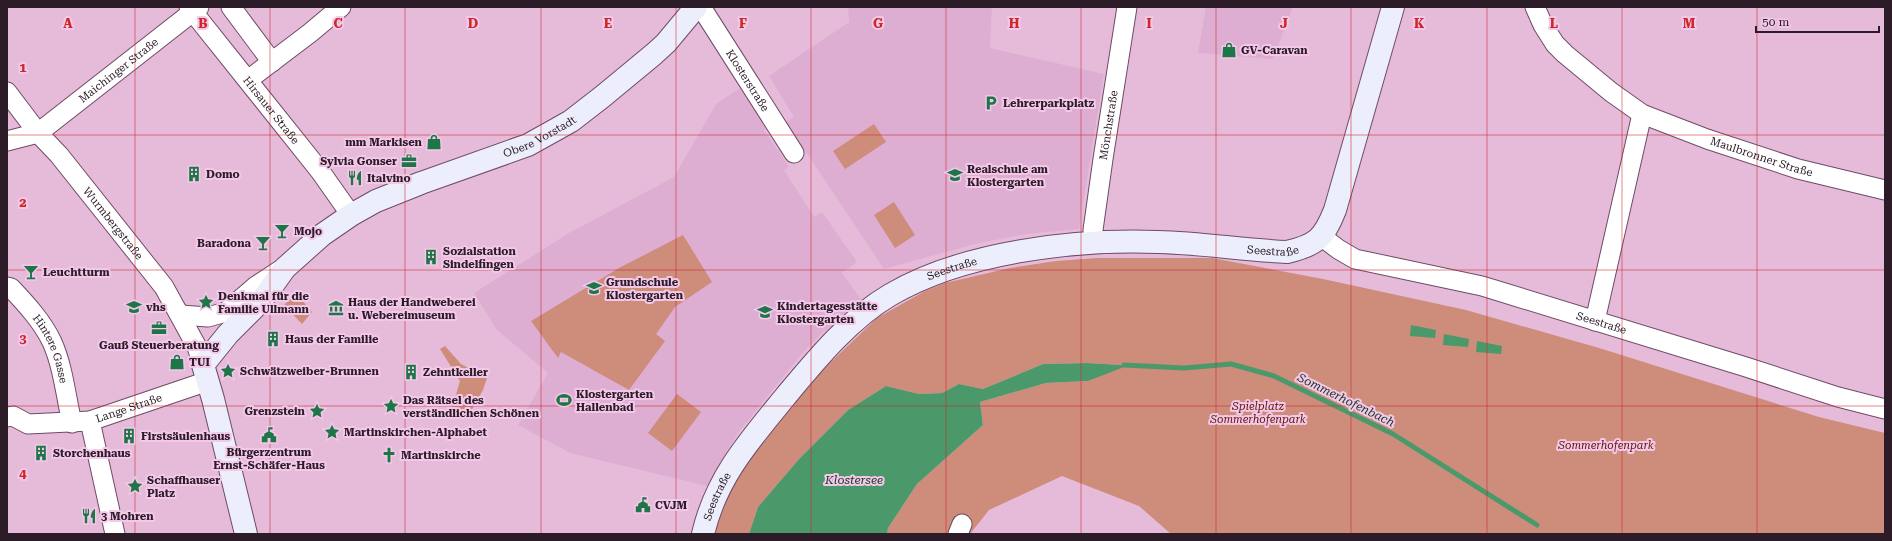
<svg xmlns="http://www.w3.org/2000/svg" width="1892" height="541" viewBox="0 0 1892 541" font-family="'Roboto Serif',serif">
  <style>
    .built { fill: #deaed2 }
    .green { fill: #ce8c7b }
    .water { fill: #4b996a }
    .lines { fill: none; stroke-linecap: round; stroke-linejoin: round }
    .stream { stroke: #4b996a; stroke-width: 5 }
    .street-casing { stroke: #6f4b66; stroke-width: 21 }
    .secondary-casing { stroke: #6f4b66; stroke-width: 24 }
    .street { stroke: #fff; stroke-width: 19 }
    .secondary { stroke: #eceefb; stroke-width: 22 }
    .grid { fill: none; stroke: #cd2728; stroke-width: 1; stroke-opacity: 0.55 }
    .labels { text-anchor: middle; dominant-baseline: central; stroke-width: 4; stroke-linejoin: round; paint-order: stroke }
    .poi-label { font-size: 11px; font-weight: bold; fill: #2b1c27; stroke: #f3c8e8; text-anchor: start }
    .street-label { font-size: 11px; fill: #2b1c27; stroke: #f3c8e8 }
    .park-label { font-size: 11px; font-style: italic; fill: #5d1501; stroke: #f3c8e8 }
    .water-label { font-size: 12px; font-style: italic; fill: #143622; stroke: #f3c8e8 }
    .grid-label { font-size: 13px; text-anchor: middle; font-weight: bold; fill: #cd2728; stroke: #f3c8e8; stroke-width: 4; stroke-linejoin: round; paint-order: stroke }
  </style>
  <rect width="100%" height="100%" fill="#e6bbda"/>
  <g class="built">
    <path d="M848,7H992L990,48L1104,74L1079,229L1027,234L979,243L884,269L786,122L794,117L769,76L849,22Z"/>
    <path d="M1206,7H1293L1273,59L1198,53Z"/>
    <path d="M740,88L767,128L764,130L789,167L784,170L814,217L822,212L857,262L842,273L863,302L821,334L800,356L738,433L707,486L570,453L518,425L548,373L497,330L474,293L569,233L674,177L716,104Z"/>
  </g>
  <g class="green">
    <path d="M874,124L886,142L845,169L833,151Z"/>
    <path d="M894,202L915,235L895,248L874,215Z"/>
    <path d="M683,235L712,282L675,307L656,334L665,341L629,390L561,352L558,358L531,321L619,268Z"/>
    <path d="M1097,258H1212L1323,279L1466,310L1599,348L1819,417L1885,433V534H1171L1139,506L1062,476L989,510L970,534H887L888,528L917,484L983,425L980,402L1046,383L1088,381L1123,365L1087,363L1043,364L983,389L959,384L942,393L919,394L886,386L848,410L800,458L758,507L749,534H712L735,480L769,433L811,381L877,318L925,291L945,283L1010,268L1056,261Z"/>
    <path d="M296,293L312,312L302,324L284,305Z"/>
    <path d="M445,346L461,364L487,378L483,390L471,411L452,408L460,381L440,349Z"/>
    <path d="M677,394L701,412L672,451L648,433Z"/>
  </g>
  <g class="water">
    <path d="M1411,325L1436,330L1435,338L1410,336Z"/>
    <path d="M1444,334L1469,339L1468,347L1443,345Z"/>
    <path d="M1477,341L1502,346L1501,354L1476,352Z"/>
    <path d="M1087,363L1123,365L1124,367L1088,381L1046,383L980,402L983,425L917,484L888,528L887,534H749L758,507L800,458L848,410L886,386L919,394L942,393L959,384L983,389L1043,364Z"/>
  </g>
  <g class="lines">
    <path class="stream" d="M1124,365L1184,368L1231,364L1274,376L1393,434L1537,525"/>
    <g class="street-casing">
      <g id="street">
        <path id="s1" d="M189,7L320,171L351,215"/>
        <path d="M231,7L272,62"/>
        <path id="s2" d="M701,7L794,153"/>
        <path id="s3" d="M1535,7L1543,25L1555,44L1565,54L1611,92L1642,114L1707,139L1798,169L1885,190"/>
        <path d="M248,80L310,33L341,7"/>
        <path id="s4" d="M7,92L38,133L59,155L164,287L197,347L203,365"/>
        <path id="s5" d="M7,141L38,133L199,7"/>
        <path id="s6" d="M1321,236L1338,249L1355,259L1482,286L1746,367L1838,397L1885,409"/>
        <path id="s7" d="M1093,243V230L1103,159L1127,7"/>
        <path id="s8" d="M7,287L11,288C26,304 42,321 52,342C63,366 66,397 72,423"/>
        <path d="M181,315L208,317L226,312L256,286L282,269"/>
        <path d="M1595,321L1642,114"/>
        <path id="s9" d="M7,417L13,416L28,424L90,421L208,381"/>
        <path d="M90,421L115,534"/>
        <path d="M958,534L962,524"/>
      </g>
    </g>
    <g class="secondary-casing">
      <g id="secondary">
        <path id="s10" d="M246,534L213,399L203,365L228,334L262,300L285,268L322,235L351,215L376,201L421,183L528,145L555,130L571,121L602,97L654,54L666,43L696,7"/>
        <path id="s11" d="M703,534C716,478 749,441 785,397C815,361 849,319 890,295C963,252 1074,239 1158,242C1201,243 1244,250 1287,252C1317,245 1324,238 1335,210L1393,7"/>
      </g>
    </g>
    <use href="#street" class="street"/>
    <use href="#secondary" class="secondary"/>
  </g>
  <path class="grid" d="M135,7V534M270,7V534M405,7V534M541,7V534M676,7V534M811,7V534M946,7V534M1081,7V534M1216,7V534M1351,7V534M1487,7V534M1622,7V534M1757,7V534M7,135H1885M7,270H1885M7,406H1885"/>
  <defs>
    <g id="shop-bare" transform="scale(1.2)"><path d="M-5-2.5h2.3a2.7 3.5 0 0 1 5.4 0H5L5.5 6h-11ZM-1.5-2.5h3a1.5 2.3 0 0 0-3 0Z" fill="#1e7548" stroke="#f3c8e8" stroke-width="2.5" paint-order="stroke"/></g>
    <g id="parking-bare" transform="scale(1.2)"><path d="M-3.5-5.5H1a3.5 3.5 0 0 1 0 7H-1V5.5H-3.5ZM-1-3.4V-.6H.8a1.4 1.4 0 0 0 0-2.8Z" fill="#1e7548" stroke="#f3c8e8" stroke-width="2.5" paint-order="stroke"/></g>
    <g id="office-bare" transform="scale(1.2)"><path d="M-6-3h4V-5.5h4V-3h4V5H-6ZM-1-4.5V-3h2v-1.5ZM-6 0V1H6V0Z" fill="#1e7548" stroke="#f3c8e8" stroke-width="2.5" paint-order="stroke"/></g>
    <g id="building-bare" transform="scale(1.2)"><path d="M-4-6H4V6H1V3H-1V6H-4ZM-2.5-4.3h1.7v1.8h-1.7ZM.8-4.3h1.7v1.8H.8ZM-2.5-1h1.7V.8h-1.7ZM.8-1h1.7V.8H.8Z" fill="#1e7548" stroke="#f3c8e8" stroke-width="2.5" paint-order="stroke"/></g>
    <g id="school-bare" transform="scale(1.2)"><path d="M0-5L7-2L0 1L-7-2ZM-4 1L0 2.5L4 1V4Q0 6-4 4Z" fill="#1e7548" stroke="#f3c8e8" stroke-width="2.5" paint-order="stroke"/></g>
    <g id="restaurant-bare" transform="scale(1.2)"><path d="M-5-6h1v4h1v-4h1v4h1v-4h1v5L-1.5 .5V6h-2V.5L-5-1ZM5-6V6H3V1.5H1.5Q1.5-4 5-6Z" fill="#1e7548" stroke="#f3c8e8" stroke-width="2.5" paint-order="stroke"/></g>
    <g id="bar-bare" transform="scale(1.2)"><path d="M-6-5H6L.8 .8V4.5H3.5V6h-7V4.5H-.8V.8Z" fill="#1e7548" stroke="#f3c8e8" stroke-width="2.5" paint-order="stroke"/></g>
    <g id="sight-bare" transform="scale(1.2)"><path d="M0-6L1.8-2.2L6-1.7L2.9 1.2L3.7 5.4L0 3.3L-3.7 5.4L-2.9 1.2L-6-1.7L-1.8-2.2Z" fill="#1e7548" stroke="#f3c8e8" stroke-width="2.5" paint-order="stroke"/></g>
    <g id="museum-bare" transform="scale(1.2)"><path d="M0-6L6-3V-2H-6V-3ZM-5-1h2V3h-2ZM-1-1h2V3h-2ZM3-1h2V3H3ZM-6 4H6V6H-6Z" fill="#1e7548" stroke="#f3c8e8" stroke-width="2.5" paint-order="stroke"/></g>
    <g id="stadium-bare" transform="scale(1.2)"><path d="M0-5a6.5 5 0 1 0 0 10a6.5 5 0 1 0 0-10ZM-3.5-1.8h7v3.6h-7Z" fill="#1e7548" stroke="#f3c8e8" stroke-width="2.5" paint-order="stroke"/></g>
    <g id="civic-bare" transform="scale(1.2)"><path d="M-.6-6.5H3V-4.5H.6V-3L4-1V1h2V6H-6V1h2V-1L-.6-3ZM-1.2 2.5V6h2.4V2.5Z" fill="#1e7548" stroke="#f3c8e8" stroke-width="2.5" paint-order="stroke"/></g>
    <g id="church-bare" transform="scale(1.2)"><path d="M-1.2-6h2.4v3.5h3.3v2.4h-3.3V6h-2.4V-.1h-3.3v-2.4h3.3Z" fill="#1e7548" stroke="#f3c8e8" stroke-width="2.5" paint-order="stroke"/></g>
  </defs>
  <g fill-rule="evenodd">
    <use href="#shop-bare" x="1229" y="50"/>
    <use href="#parking-bare" x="991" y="103"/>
    <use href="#shop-bare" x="434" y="142"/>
    <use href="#office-bare" x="409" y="161"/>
    <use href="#building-bare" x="194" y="174"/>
    <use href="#school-bare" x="955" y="175"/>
    <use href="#restaurant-bare" x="355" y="178"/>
    <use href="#bar-bare" x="282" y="231"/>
    <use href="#bar-bare" x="263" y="243"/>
    <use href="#building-bare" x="431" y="257"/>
    <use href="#bar-bare" x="31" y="272"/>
    <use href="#school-bare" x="594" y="288"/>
    <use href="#sight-bare" x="206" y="302"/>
    <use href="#school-bare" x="134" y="307"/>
    <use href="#museum-bare" x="336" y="308"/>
    <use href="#school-bare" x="765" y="312"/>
    <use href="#office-bare" x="159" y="328"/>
    <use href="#building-bare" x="273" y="339"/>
    <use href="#shop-bare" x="177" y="362"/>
    <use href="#sight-bare" x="228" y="371"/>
    <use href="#building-bare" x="411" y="372"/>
    <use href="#stadium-bare" x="564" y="400"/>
    <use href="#sight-bare" x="391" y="406"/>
    <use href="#sight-bare" x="317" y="411"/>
    <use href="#sight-bare" x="332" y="432"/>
    <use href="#civic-bare" x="269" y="435"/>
    <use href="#building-bare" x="129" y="436"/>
    <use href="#building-bare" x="41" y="453"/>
    <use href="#church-bare" x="389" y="455"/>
    <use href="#sight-bare" x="135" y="486"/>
    <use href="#civic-bare" x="643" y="505"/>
    <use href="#restaurant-bare" x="89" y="516"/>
  </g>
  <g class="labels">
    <g class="poi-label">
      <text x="1241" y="50">GV-Caravan</text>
      <text x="1003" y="103">Lehrerparkplatz</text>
      <text x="422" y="142" text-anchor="end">mm Markisen</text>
      <text x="397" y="161" text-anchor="end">Sylvia Gonser</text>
      <text x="967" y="169">Realschule am<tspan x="967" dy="13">Klostergarten</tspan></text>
      <text x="206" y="174">Domo</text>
      <text x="367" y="178">Italvino</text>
      <text x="294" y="231">Mojo</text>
      <text x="251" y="243" text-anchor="end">Baradona</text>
      <text x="443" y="251">Sozialstation<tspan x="443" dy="13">Sindelfingen</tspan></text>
      <text x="43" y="272">Leuchtturm</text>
      <text x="606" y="282">Grundschule<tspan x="606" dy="13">Klostergarten</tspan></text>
      <text x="218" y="296">Denkmal für die<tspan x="218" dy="13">Familie Ullmann</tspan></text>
      <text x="348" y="302">Haus der Handweberei<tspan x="348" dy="13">u. Webereimuseum</tspan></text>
      <text x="777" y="306">Kindertagesstätte<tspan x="777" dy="13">Klostergarten</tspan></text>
      <text x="146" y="307">vhs</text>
      <text x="285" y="339">Haus der Familie</text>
      <text x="159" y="345" text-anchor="middle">Gauß Steuerberatung</text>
      <text x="189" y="362">TUI</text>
      <text x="240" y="371">Schwätzweiber-Brunnen</text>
      <text x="423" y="372">Zehntkeller</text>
      <text x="576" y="394">Klostergarten<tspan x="576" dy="13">Hallenbad</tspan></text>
      <text x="403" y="400">Das Rätsel des<tspan x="403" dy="13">verständlichen Schönen</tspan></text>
      <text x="305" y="411" text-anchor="end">Grenzstein</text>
      <text x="344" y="432">Martinskirchen-Alphabet</text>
      <text x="141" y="436">Firstsäulenhaus</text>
      <text x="269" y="452" text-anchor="middle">Bürgerzentrum<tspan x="269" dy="13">Ernst-Schäfer-Haus</tspan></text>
      <text x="53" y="453">Storchenhaus</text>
      <text x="401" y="455">Martinskirche</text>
      <text x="147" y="480">Schaffhauser<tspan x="147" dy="13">Platz</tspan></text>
      <text x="655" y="505">CVJM</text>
      <text x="101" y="516">3 Mohren</text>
    </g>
    <g class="street-label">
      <text stroke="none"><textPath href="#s5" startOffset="134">Maichinger Straße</textPath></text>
      <text stroke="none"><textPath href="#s2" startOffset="87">Klosterstraße</textPath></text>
      <text stroke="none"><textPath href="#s1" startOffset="132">Hirsauer Straße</textPath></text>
      <text stroke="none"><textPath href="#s7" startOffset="119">Mönchstraße</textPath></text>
      <text stroke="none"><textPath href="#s10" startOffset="591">Obere Vorstadt</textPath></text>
      <text stroke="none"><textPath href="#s3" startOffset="281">Maulbronner Straße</textPath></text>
      <text stroke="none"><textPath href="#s4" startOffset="169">Wurmbergstraße</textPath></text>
      <text stroke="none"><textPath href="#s11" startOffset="700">Seestraße</textPath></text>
      <text stroke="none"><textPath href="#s11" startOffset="376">Seestraße</textPath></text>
      <text stroke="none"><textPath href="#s6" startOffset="296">Seestraße</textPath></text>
      <text stroke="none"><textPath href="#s8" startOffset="78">Hintere Gasse</textPath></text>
      <text stroke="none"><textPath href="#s9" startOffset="126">Lange Straße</textPath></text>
      <text stroke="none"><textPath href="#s11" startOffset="40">Seestraße</textPath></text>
    </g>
    <g class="park-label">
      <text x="1258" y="406">Spielplatz<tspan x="1258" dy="13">Sommerhofenpark</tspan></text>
      <text x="1606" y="445">Sommerhofenpark</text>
    </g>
    <g class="water-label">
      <text transform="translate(1346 400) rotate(26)">Sommerhofenbach</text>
      <text x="854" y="480">Klostersee</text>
    </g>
  </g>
  <g class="grid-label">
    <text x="68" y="28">A</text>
    <text x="203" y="28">B</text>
    <text x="338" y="28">C</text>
    <text x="473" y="28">D</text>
    <text x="608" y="28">E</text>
    <text x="743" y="28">F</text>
    <text x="878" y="28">G</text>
    <text x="1014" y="28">H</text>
    <text x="1149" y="28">I</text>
    <text x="1284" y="28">J</text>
    <text x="1419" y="28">K</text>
    <text x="1554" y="28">L</text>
    <text x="1689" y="28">M</text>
    <text x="23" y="72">1</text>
    <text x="23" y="207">2</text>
    <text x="23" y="343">3</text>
    <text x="23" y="478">4</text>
  </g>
  <rect width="1892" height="541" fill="none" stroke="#2b1c27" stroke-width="16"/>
  <path d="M1756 26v6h123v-6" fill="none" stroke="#2b1c27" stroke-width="2"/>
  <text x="1762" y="26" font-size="12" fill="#2b1c27" stroke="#f3c8e8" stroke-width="3" paint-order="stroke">50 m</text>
</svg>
